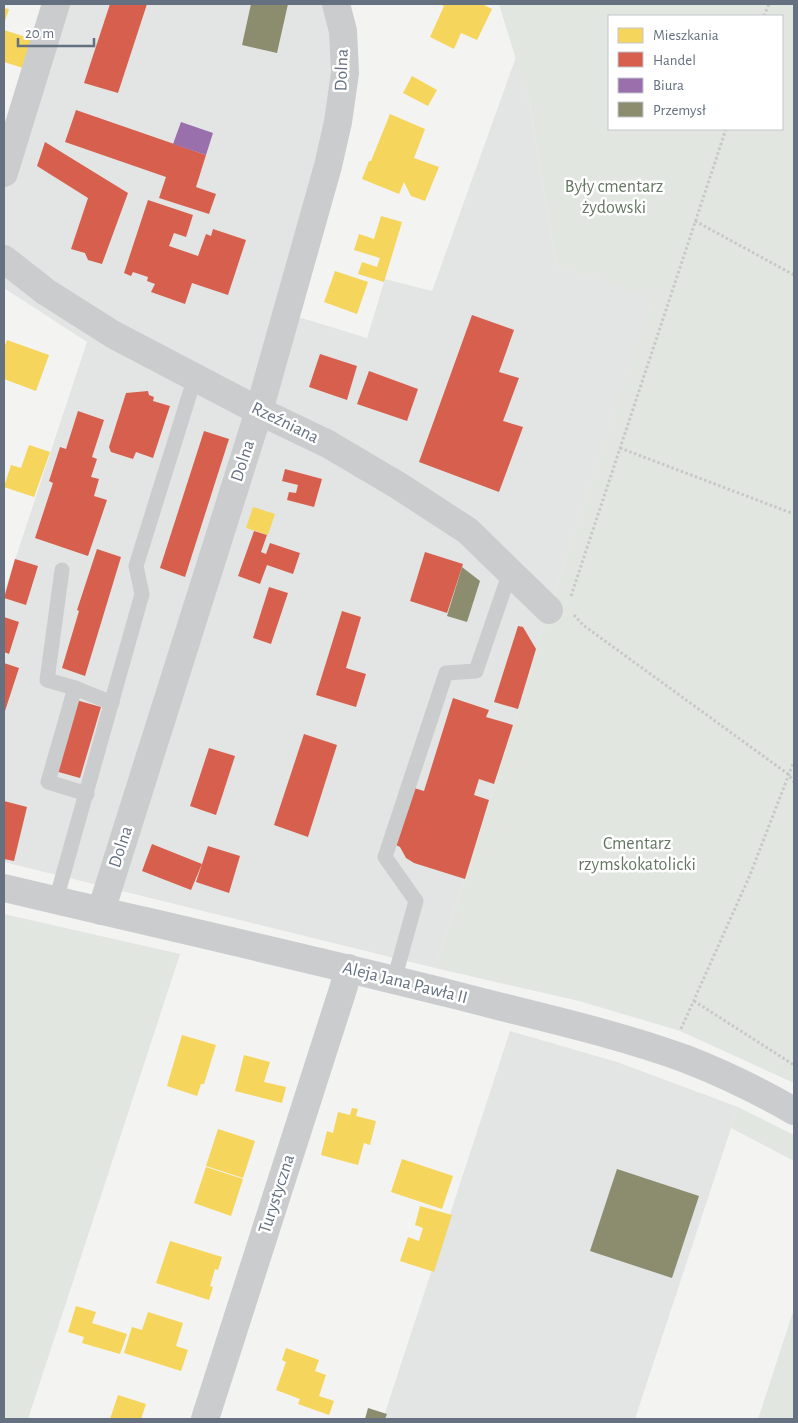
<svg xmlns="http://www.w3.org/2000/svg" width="798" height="1423" viewBox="0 0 798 1423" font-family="'Alegreya Sans',sans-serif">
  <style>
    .built { fill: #e3e5e4 }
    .green { fill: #e2e6e0; fill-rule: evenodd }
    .homes { fill: #f6d55c }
    .shops { fill: #d6604d }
    .offices { fill: #9970ab }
    .industry { fill: #8c8c6e }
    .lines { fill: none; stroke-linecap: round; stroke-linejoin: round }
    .path { stroke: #c8c8c9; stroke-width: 3; stroke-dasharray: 2.5 2.5; stroke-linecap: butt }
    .service { stroke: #cbcccd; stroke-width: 15 }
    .minor { stroke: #cbcccd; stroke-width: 28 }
    .tertiary { stroke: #cbcccd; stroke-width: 28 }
    .labels { text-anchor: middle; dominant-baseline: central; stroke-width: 5; stroke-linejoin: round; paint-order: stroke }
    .street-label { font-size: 18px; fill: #657180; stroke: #fff }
    .park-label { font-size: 18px; fill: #657763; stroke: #fff }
  </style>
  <rect width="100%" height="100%" fill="#f3f3f2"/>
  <g class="built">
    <path d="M43,4H325L328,10L333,80L321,142L276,314L305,319L367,338L385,279L432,291L516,57L530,105L556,265L655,296L549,610L465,879L435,968L4,862V593L87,342L4,288V133Z"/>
    <path d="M510,1031L617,1062L738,1107L635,1419H383Z"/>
  </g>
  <g class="green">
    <path d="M499,4H794V1083L680,1031L579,1001L435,968L465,879L549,610L654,297L556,265L530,105ZM609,16H782V129H609Z"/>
    <path d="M4,914L180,954L28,1419H4Z"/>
    <path d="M738,1107L794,1135V1161L731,1128Z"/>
    <path d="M794,1309V1419H758Z"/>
  </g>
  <g class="homes">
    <path d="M439,4H482L492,9L477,40L461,33L454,49L430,37L444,6Z"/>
    <path d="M4,8L9,9L4,24Z"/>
    <path d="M4,30L32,39L23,68L4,62Z"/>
    <path d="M412,76L437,90L428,106L403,93Z"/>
    <path d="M390,114L425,129L414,158L439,167L425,201L411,196L404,182L399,194L362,179L369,161H371Z"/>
    <path d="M381,216L402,222L384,282L358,274L362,262L377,267L380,258L354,250L359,234L374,239Z"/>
    <path d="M335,271L368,282L357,314L324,302Z"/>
    <path d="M7,340L49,355L36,391L4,379V348Z"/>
    <path d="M29,445L50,452L34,497L4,487L11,465L21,468Z"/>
    <path d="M253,507L275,514L268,535L246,528Z"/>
    <path d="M182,1035L216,1045L204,1084H201L197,1096L167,1086Z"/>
    <path d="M244,1055L270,1062L264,1082L286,1087L282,1103L235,1091Z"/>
    <path d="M352,1108L358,1109L356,1116L376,1121L370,1145L364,1143L358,1165L321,1155L327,1131L333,1133L338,1112L350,1115Z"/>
    <path d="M218,1129L255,1141L243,1178L206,1166Z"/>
    <path d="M402,1159L453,1176L442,1209L391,1192Z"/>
    <path d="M206,1167L243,1179L231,1216L194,1203Z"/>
    <path d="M420,1206L452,1215L434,1272L400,1261L408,1237L419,1241L423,1228L415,1225Z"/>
    <path d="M170,1241L222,1257L218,1270L215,1269L210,1286L213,1287L209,1300L156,1283Z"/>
    <path d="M76,1306L96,1312L92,1323L127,1334L120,1354L82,1343L84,1337L68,1332Z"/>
    <path d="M148,1312L183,1323L176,1346L188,1350L181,1371L124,1353L132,1327L142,1330Z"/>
    <path d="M286,1348L319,1360L315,1371L326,1375L319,1396L334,1401L329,1415L298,1404L300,1399L276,1390L286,1362L282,1360Z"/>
    <path d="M118,1395L146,1404L141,1419H110Z"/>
  </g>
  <g class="shops">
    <path d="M110,4H147L118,93L84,83Z"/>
    <path d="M76,110L206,155L196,187L216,194L209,214L159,198L166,177L65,142Z"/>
    <path d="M45,142L128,193L102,264L88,260L85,253L71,249L88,198L37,166Z"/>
    <path d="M148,200L193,215L186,237L174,233L169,246L198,256L206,234L211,236L213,229L246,240L228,295L192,283L185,304L151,292L155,284L147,281L148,277L133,272L131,276L124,273Z"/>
    <path d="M472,315L514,330L499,372L519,378L503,421L523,427L499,492L419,462Z"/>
    <path d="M320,354L357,366L347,400L309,387Z"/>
    <path d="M369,371L418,389L407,421L357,404Z"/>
    <path d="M148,391L149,395L154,397L153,401L170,406L153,458L136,452L133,459L111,452L109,447L126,393Z"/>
    <path d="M78,411L104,420L92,457L97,459L91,477L99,479L94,496L107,500L88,556L35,538L53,483L49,481L60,447L66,449Z"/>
    <path d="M204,431L229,439L185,577L160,568Z"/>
    <path d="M285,469L322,479L314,507L287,500L289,492L296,493L298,485L282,481Z"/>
    <path d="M254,531L267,535L261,552L266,554L270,543L300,553L293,574L267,565L260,584L238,576Z"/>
    <path d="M97,549L121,557L85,676L62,668L79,611L77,610Z"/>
    <path d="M425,552L463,564L447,613L410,601Z"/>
    <path d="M15,559L38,566L26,605L4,598Z"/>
    <path d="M269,587L288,593L271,644L253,638Z"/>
    <path d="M342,611L361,617L346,668L366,674L356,707L316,695Z"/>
    <path d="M4,617L19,622L9,654L4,652Z"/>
    <path d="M518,626L523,627L536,649L518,709L494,702Z"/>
    <path d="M4,663L19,668L4,714Z"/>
    <path d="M453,698L489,710L486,717L513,725L494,784L479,779L474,795L489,800L465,879L414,863L406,858L400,847L396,845L414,788L424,791Z"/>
    <path d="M76,700L101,707L80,778L55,771Z"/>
    <path d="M304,734L337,745L308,837L274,825Z"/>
    <path d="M209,748L235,756L216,815L190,806Z"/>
    <path d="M4,801L27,807L14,861L4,859Z"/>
    <path d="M152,844L202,864L191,890L142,871Z"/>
    <path d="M208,846L240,856L229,893L196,882Z"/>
  </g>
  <path class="offices" d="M181,122L213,133L206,155L173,144Z"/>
  <g class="industry">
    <path d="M251,4H288L277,53L242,45Z"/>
    <path d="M462,567L480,581L467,622L447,616Z"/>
    <path d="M617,1169L699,1196L672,1278L590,1251Z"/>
    <path d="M368,1408L387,1414L385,1419H365Z"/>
  </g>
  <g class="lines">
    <g class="path">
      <path d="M764,16L769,4"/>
      <path d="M695,221L794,275"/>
      <path d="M620,448L794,514"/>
      <path d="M571,596L726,129"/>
      <path d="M574,615L583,625L788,774L794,782"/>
      <path d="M694,1001L794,1065"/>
      <path d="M681,1029L750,875L794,761"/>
    </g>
    <g class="service">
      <path d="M62,570L47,680L75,688"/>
      <path d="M87,794L48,782L75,688L112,703"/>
      <path d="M56,900L142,594L136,566L195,377"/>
      <path d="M394,980L416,901L385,857L446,673L476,671L510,572"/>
    </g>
    <g class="minor">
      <path d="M4,173L56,4"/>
      <path d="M4,259L46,292L114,335L259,411L328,444L399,486L468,531L549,610"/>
      <path d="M101,911L259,411L328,166L338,122L345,73L343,31L336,4"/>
      <path d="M205,1419L344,986L348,968"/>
    </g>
    <path class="tertiary" d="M4,888C156,924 308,958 459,996C535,1016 612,1032 686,1059C722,1073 761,1092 794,1111"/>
  </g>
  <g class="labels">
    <g class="street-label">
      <text transform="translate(342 70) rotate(-88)">Dolna</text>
      <text transform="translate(285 423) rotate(26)">Rzeźniana</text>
      <text transform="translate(243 461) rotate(-72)">Dolna</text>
      <text transform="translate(121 847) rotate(-72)">Dolna</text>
      <text transform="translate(405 983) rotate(14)">Aleja Jana Pawła II</text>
      <text transform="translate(277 1194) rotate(-72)">Turystyczna</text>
    </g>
    <g class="park-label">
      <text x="614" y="187">Były cmentarz<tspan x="614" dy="21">żydowski</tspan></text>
      <text x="637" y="844">Cmentarz<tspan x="637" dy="21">rzymskokatolicki</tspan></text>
    </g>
  </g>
  <rect width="798" height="1423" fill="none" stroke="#657180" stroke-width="10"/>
  <rect x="608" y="15" width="175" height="115" fill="#ffffff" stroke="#c1c6cc"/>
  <rect x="618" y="28" width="25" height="15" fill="#f6d55c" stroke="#c1c6cc"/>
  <text x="653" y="40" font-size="15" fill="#657180">Mieszkania</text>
  <rect x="618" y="52" width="25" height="15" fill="#d6604d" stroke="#c1c6cc"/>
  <text x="653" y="65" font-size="15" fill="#657180">Handel</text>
  <rect x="618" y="78" width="25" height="15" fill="#9970ab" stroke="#c1c6cc"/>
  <text x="653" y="90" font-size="15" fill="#657180">Biura</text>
  <rect x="618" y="102" width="25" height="15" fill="#8c8c6e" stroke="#c1c6cc"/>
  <text x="653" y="115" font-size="15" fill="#657180">Przemysł</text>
  <path d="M18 38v8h76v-8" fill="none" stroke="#657180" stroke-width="2.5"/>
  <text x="25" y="38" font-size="15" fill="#657180" stroke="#ffffff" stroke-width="4" paint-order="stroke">20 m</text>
</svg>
